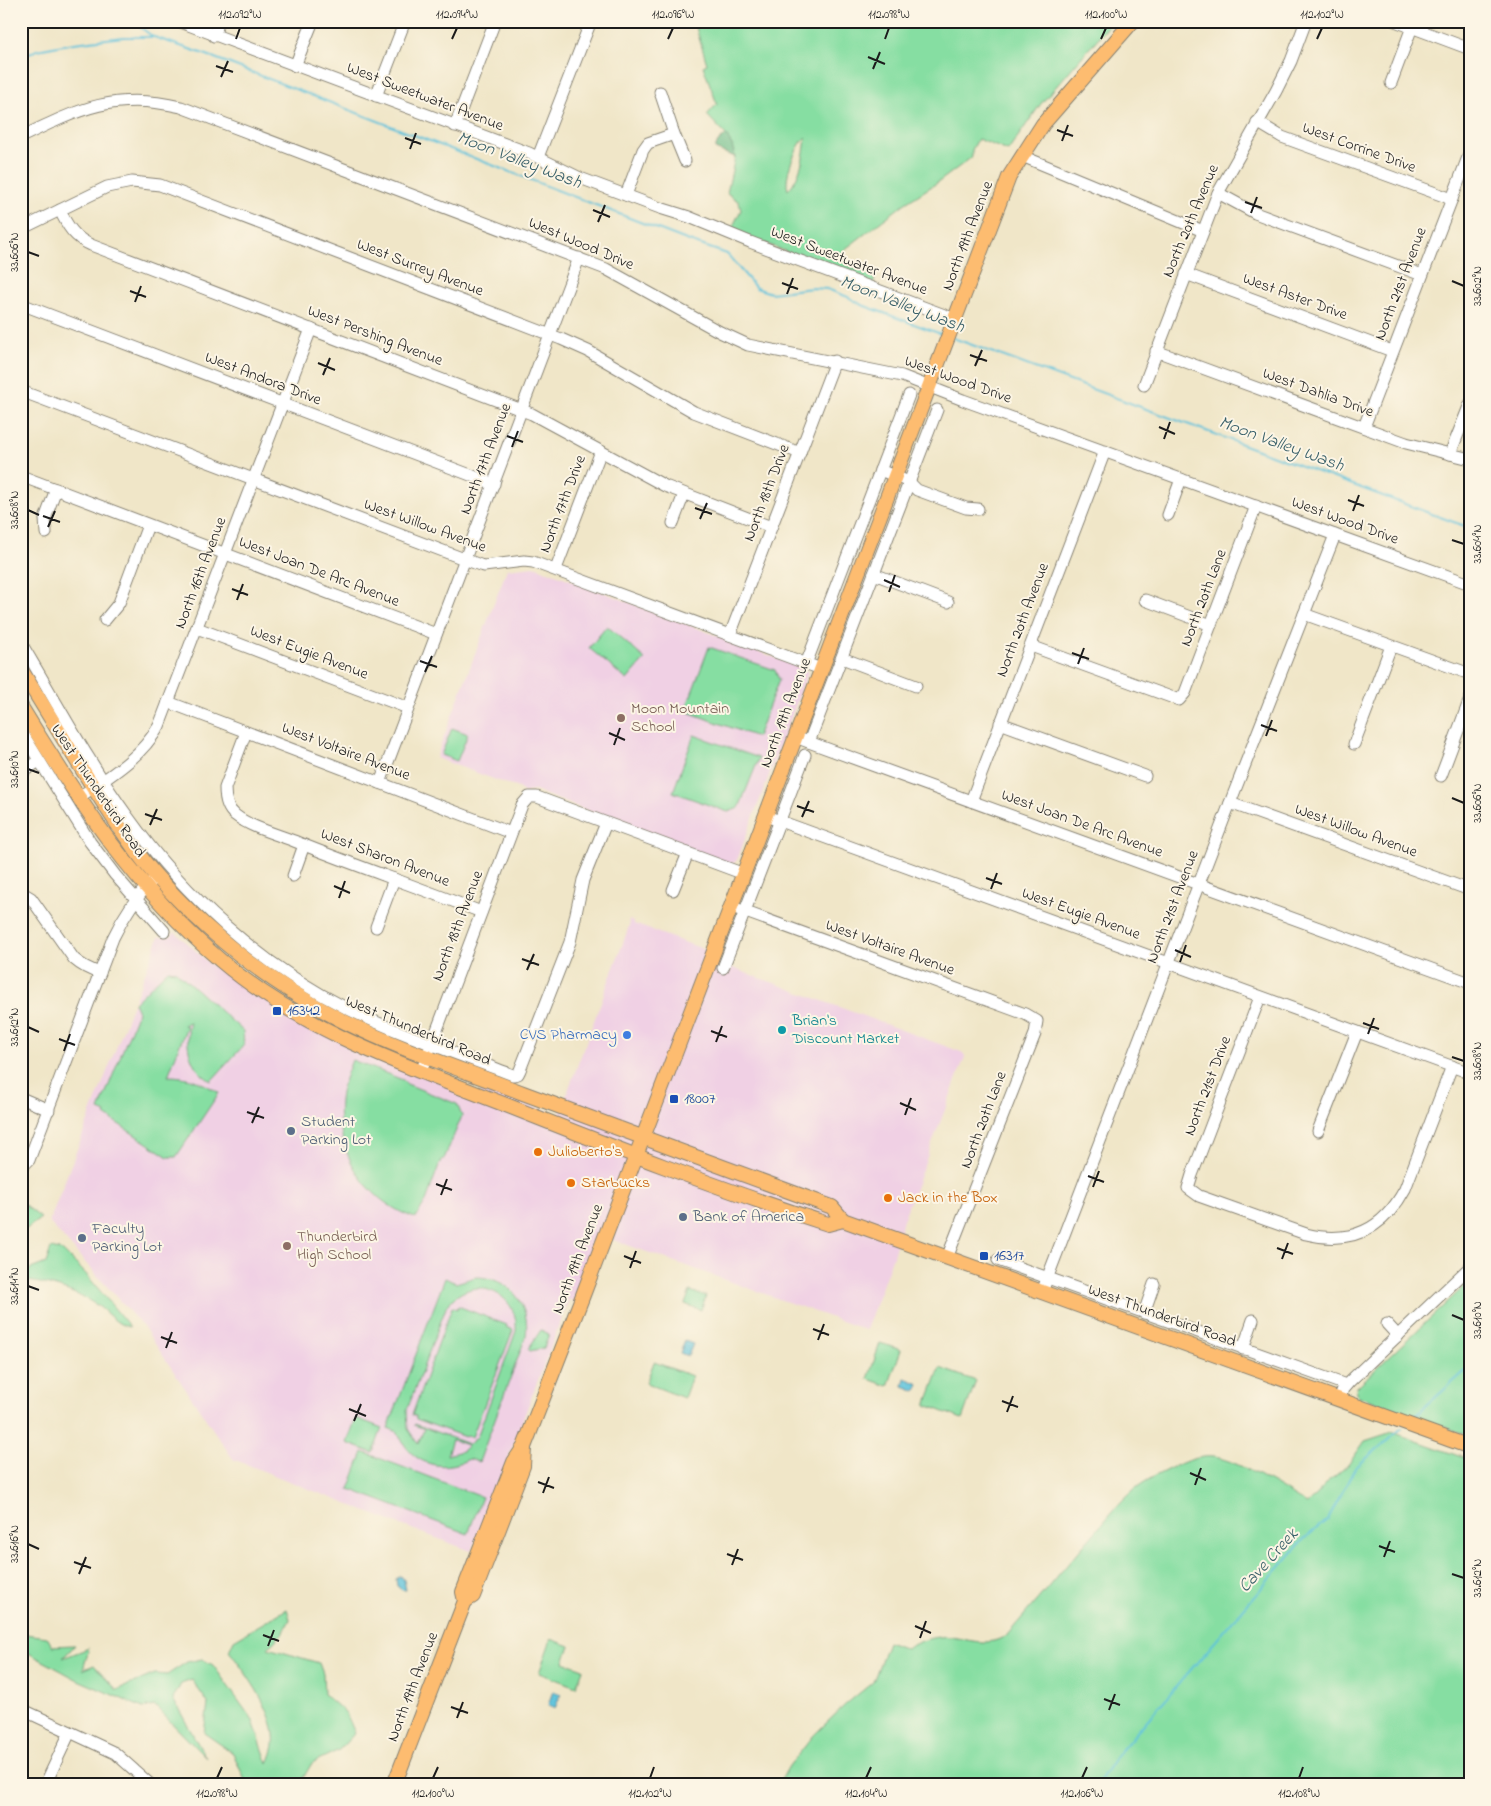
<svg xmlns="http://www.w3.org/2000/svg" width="1491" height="1806" viewBox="0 0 1491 1806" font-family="'Indie Flower',sans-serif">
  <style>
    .built { fill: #f0d0e4 }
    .green { fill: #86dea2; stroke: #517d5f; fill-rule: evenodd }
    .forest { fill: #6cbd88; stroke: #446c52 }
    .water { fill: #5dc2db; stroke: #3c6f7c }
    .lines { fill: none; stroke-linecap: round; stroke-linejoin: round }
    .stream { stroke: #5dc2db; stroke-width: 2 }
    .minor-casing { stroke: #868172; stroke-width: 13 }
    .major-casing { stroke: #868172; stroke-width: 16 }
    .minor { stroke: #fff; stroke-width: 11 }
    .major { stroke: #fdbc70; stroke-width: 14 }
    .ticks { fill: none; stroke: #1c1c1c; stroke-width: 2 }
    .education-dot { fill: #8d6e63; stroke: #fcf5e5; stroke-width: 2 }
    .transit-dot { fill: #1a4fb4; stroke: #fcf5e5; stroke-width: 2 }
    .culture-dot { fill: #0f9aa8; stroke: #fcf5e5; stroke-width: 2 }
    .shop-dot { fill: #3f7fe0; stroke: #fcf5e5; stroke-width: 2 }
    .service-dot { fill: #5c6f8a; stroke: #fcf5e5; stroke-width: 2 }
    .food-dot { fill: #e8710a; stroke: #fcf5e5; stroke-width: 2 }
    .labels { text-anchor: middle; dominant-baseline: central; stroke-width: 4; stroke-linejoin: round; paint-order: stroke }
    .street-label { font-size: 16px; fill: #1c1c1c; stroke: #fcf5e5 }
    .education-label { font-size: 16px; fill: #785e54; stroke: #fcf5e5; text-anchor: start }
    .transit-label { font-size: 16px; fill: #164399; stroke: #fcf5e5; text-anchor: start }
    .culture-label { font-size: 16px; fill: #0d838f; stroke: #fcf5e5; text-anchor: start }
    .shop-label { font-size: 16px; fill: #366cbe; stroke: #fcf5e5; text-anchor: end }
    .service-label { font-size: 16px; fill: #4e5e75; stroke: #fcf5e5; text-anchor: start }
    .food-label { font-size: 16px; fill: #c56008; stroke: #fcf5e5; text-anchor: start }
    .water-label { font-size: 18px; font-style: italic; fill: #365e68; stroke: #fcf5e5 }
    .neatline { fill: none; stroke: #1c1c1c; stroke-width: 2 }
    .ticks-label { font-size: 12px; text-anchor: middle; fill: #1c1c1c }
  </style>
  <rect width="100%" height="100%" fill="#fcf5e5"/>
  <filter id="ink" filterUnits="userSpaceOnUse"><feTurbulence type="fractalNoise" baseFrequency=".02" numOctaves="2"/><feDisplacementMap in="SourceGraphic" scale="10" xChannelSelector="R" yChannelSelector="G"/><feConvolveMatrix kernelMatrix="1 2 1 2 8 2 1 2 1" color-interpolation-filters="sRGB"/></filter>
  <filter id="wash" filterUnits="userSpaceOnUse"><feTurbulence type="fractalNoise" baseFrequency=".0096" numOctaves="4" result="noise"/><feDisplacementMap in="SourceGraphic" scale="20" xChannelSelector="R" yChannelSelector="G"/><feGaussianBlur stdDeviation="1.12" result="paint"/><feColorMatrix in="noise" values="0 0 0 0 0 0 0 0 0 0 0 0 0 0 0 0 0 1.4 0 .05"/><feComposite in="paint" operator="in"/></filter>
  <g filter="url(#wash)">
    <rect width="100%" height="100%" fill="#f0e6c8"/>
    <g class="built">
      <path d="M534,566L799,667L808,672L737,860L734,863L729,864L533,790L525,793L518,788L436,758L507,569Z"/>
      <path d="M629,920L634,922V924L703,949L713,957L730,967L964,1053L965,1057L903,1220L893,1256L866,1330L605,1237L579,1304L569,1299L480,1532L471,1551L385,1519L233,1459L145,1329L49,1222L159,937L171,936L175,932L210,964L252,991L478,1100L483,1087L559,1115L623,943L630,923L628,922Z"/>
    </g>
    <g class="green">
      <path d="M694,21H828L829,31L834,21H1113L1040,105L1008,151L978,139L972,150V157L940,181L904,204L844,250L841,260L852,267L875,275L874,282L869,284L731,230L741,210L739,202L727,193L735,157L726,135L707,115L717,104L703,66L707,64ZM806,137C804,156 801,176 788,190C783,177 797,144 806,137Z"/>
      <path d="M607,626L645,659L627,680L589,648Z"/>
      <path d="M709,647L775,670L779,680L757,737L685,711Z"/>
      <path d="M452,728L468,734L457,761L441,755Z"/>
      <path d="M694,735L759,758L739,808L728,812L673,792Z"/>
      <path d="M168,970L176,971L243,1031L244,1045L211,1081C190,1069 184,1045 190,1022L184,1025L187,1026L168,1076C188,1076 203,1082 219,1093L176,1157H168L105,1115L106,1113L99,1110L138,1012L134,1003Z"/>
      <path d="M352,1060L403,1080L407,1084L457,1104L462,1116L444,1159L439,1165L426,1201L415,1218C363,1200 332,1148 341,1093C343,1082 348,1071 352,1060Z"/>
      <path d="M21,1202L41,1218L21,1233Z"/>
      <path d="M51,1248L63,1251L86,1274L130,1327C116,1326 106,1310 95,1304C72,1290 47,1283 21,1280V1276L26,1271L46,1263Z"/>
      <path d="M476,1277C509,1277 531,1304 526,1336L479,1462L469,1459C441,1474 409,1463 398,1432L388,1428L445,1278L456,1283ZM478,1288C502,1290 518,1307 516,1331L477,1437L462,1451L447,1455L452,1440L467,1445L468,1444L415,1424L414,1425L424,1429L418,1444L408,1429L407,1410L447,1305C456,1295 465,1289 478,1288Z"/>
      <path d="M1470,1281V1436L1358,1396L1356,1388L1363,1381Z"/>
      <path d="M690,1291L706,1296L701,1310L685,1304Z"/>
      <path d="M458,1306L507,1325L506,1327L513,1330L472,1437L466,1435L465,1437L416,1419V1416L412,1415L452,1307L457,1309Z"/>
      <path d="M541,1330L549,1334L544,1348L530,1351L528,1349Z"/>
      <path d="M880,1343L901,1350L888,1386L868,1379Z"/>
      <path d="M654,1362L692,1376L684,1398L646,1383Z"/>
      <path d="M940,1368L976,1381L962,1419L926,1405Z"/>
      <path d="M356,1418L382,1428L373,1453L347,1443Z"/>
      <path d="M1392,1432L1470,1460V1785H778L789,1766L814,1735L845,1705L873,1682L888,1642L906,1649C919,1641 935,1635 951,1637C971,1640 990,1648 1008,1634L1120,1503C1137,1485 1145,1481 1167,1470C1181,1463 1198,1455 1214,1457C1240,1461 1283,1490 1307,1504L1328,1482L1348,1465L1365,1441Z"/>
      <path d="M363,1452L482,1497L468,1534L349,1489Z"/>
      <path d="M287,1609L290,1619L284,1632L268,1648L319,1663L323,1674L324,1694L346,1713L355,1733L339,1750L312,1763L299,1785H247L233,1753L204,1733L208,1703L192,1680L181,1684L173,1699L206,1758L155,1706L143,1708L78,1680L21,1649V1636L26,1634L47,1637L52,1646L75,1645L63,1658L89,1648L83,1670L94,1665L117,1690L155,1674L167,1675L187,1662L202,1659L213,1665L253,1721L268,1764C270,1758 273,1752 274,1745C278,1716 247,1674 229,1651L234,1640Z"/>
      <path d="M551,1639L570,1646L564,1662L583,1669L576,1687L539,1673Z"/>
    </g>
    <path class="forest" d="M726,135L732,145L735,157L715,149L718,142Z"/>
    <g class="water">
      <path d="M685,1341L693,1344L688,1356L680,1353Z"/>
      <path d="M905,1378L919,1384L916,1391L903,1386Z"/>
      <path d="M401,1576L404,1580L406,1590H402L397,1586L396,1579Z"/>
      <path d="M553,1691L561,1694L555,1708L548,1705Z"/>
    </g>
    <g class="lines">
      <g class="stream">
        <path d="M132,21L152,36"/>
        <path d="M21,58L37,50L74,43L123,37H154L207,55L689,241L727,254L756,288L771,293L812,288L827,289L848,297L862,305L944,335"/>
        <path d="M953,338L1470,528"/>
        <path d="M1411,1419L1470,1367"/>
        <path d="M1097,1785L1117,1755L1304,1539L1328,1519L1355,1468L1402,1428"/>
      </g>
    </g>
  </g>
  <g filter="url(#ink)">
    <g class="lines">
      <g class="minor-casing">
        <g id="minor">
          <path d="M178,21L529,153L580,178L660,208L689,217L750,242L955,319"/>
          <path d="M1395,21L1470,49"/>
          <path d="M214,36L219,21"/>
          <path d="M295,66L313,21"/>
          <path d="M1391,83L1412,27"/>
          <path d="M660,92L674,134L685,161"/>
          <path d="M376,96L405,21"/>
          <path d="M1257,122L1282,137L1452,199"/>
          <path d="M455,126L495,21"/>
          <path d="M21,137C79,109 116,91 181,107L606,269L720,332L748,345L902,376L963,400L1470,584"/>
          <path d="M1022,156L1203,231"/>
          <path d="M538,157L591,21"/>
          <path d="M1218,193L1255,213L1422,275"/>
          <path d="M626,195L643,150L648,143L674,134"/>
          <path d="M60,210C67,226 75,238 91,245L532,414L665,486L771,527"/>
          <path d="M21,229L107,187L132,182L160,185L561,339L588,351L694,412L800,453"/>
          <path d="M1186,274L1392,351"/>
          <path d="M21,304L494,484"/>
          <path d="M1156,351L1406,443L1470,459"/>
          <path d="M1144,385L1218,193L1276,91L1291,61L1306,21"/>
          <path d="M21,391L480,565L484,566L524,561L533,562L821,669"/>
          <path d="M1364,427L1470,152"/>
          <path d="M1450,454L1470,404"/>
          <path d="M880,470L909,482L917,490L966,508L978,509"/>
          <path d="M21,476L436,634"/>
          <path d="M1168,515L1181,479"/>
          <path d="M673,523L684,494"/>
          <path d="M46,533L45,519L56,489"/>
          <path d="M556,569L601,451"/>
          <path d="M874,574L948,602"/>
          <path d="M1145,600L1211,625"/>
          <path d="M1304,614L1470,674"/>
          <path d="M105,620L119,603L148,525"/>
          <path d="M197,628L408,708"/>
          <path d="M730,635L835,361"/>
          <path d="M21,643C56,701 88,762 128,817C185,897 260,965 348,1009C401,1035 458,1054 513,1075L518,1074L520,1070L570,942L583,880L606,823"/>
          <path d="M1031,646L1179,700L1185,693L1256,506"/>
          <path d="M842,658L916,686"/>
          <path d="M806,664L909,395"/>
          <path d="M168,702L511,833"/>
          <path d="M1000,723L1145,776"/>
          <path d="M21,731L90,842L115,875L164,931"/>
          <path d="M246,732L225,788C225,798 227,809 235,815C251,828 280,835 299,843C359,867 421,888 481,912"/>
          <path d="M795,737L1470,983"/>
          <path d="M809,742L937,410"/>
          <path d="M1354,744L1391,646"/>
          <path d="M21,773L39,761"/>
          <path d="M1441,776L1470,699"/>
          <path d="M380,783L579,258"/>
          <path d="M78,798C108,777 140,759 159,726L311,329"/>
          <path d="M971,801L1105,451"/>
          <path d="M1230,803L1470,890"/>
          <path d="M766,816L1470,1073"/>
          <path d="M293,876L304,845"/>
          <path d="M673,890L688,853"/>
          <path d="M21,895H26L31,898L74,959C82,966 90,970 100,973"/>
          <path d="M732,907L1025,1014L1037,1021L1035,1034L947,1258"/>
          <path d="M376,927L394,879"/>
          <path d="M723,968L805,755"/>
          <path d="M1260,997L1192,1175L1188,1188L1199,1196L1306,1234C1351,1245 1383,1230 1405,1189L1452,1066"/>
          <path d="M421,1072L522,805L529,797H537L744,874"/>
          <path d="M21,1098L49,1110"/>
          <path d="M1318,1131L1357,1032"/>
          <path d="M21,1168L29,1160L113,938C123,917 135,898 152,881"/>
          <path d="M998,1260L1346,1385"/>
          <path d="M1042,1292L1230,803L1335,535"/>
          <path d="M1144,1313L1154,1284"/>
          <path d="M1387,1324L1398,1336"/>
          <path d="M1243,1349L1253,1320"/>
          <path d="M1339,1399L1343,1389L1350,1381L1470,1267"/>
          <path d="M21,1709L115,1753L151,1785"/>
          <path d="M45,1785L70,1732"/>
        </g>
      </g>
      <g class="major-casing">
        <g id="major">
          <path d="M21,670C52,719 80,768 112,816C126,837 140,858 157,877C210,936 274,986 345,1022C402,1050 464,1070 523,1093C626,1132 729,1169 832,1207L843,1220L1470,1447"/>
          <path d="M21,707C80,803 133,886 220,960C303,1031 406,1066 506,1105C612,1147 719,1189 828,1224L843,1220"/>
          <path d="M465,1601L473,1596L523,1466L524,1448"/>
          <path d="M394,1785L465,1601L463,1592L514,1462L524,1447L583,1295L1009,177L1043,124L1133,21"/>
        </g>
      </g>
      <use href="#minor" class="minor"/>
      <use href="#major" class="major"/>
    </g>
  </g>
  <path class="ticks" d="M236,39L240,28M452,39L457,28M668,39L673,28M885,39L889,28M1101,39L1106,28M1317,39L1322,28M868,57L885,64M216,66L233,72M873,69L880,52M221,77L228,61M1057,130L1073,136M405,138L421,144M1062,141L1068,125M410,149L416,133M1245,202L1262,208M593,210L610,217M1251,213L1257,197M598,222L605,205M28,252L39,256M1452,281L1464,286M782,283L798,289M130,291L146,297M787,294L793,278M135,302L141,286M970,355L987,361M318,363L335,370M975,366L982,350M323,375L330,358M1159,427L1175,434M507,436L523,442M1164,439L1170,422M512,447L518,431M1348,500L1364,506M695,508L712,514M28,510L39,515M1353,511L1359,495M43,516L60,522M700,519L707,503M48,527L55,511M1452,540L1464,544M884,580L900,587M232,589L248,595M889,592L895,575M237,600L243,584M1072,653L1089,659M420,661L437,667M1078,664L1084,648M425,672L432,656M1261,725L1277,731M609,733L625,740M1266,736L1272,720M614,745L620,728M28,769L39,773M1452,798L1464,803M797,806L814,812M145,814L162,820M802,817L809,801M150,825L157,809M986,878L1002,884M334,886L350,893M991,889L997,873M339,898L345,881M1175,950L1191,957M522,959L539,965M1180,962L1186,945M527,970L534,954M1363,1023L1379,1029M28,1027L39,1032M711,1031L727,1037M1368,1034L1374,1018M59,1039L75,1045M716,1042L722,1026M64,1051L70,1034M1452,1057L1464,1061M900,1103L916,1110M247,1112L264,1118M905,1115L911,1098M252,1123L259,1107M1088,1176L1104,1182M436,1184L452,1190M1093,1187L1099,1171M441,1195L447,1179M1277,1248L1293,1254M624,1256L641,1263M1282,1259L1288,1243M630,1268L636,1251M28,1286L39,1290M1452,1315L1464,1320M813,1329L829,1335M161,1337L177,1343M818,1340L824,1324M166,1348L172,1332M1002,1401L1018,1407M349,1409L366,1416M1007,1412L1013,1396M354,1421L361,1404M1190,1473L1206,1480M538,1482L554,1488M1195,1485L1201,1468M543,1493L549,1477M28,1544L39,1549M1379,1546L1395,1552M727,1554L743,1560M1384,1557L1390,1541M74,1562L91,1568M732,1565L738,1549M79,1574L86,1557M1452,1574L1464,1578M915,1626L931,1633M263,1635L279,1641M920,1638L926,1621M268,1646L274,1630M1104,1699L1120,1705M451,1707L468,1713M1109,1710L1115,1694M457,1718L463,1702M217,1778L222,1767M433,1778L438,1767M650,1778L654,1767M866,1778L871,1767M1082,1778L1087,1767M1299,1778L1303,1767"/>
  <g class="education-dot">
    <circle cx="621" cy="718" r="5"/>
    <circle cx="287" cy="1246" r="5"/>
  </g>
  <g class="transit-dot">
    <rect x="272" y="1006" width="10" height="10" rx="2.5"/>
    <rect x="669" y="1094" width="10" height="10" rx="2.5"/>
    <rect x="979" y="1251" width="10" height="10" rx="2.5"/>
  </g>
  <circle class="culture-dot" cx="782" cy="1030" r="5"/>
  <circle class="shop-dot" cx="627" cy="1035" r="5"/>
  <g class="service-dot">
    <circle cx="291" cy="1131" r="5"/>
    <circle cx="683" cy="1217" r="5"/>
    <circle cx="82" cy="1238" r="5"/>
  </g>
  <g class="food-dot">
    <circle cx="538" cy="1152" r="5"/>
    <circle cx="571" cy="1183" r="5"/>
    <circle cx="888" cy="1198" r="5"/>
  </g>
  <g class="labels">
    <g class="street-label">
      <text transform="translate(425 97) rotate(21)">West Sweetwater Avenue</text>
      <text transform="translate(1359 148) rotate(20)">West Corrine Drive</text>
      <text transform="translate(1191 221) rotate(-67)">North 20th Avenue</text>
      <text transform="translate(968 236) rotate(-69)">North 19th Avenue</text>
      <text transform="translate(581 244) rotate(23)">West Wood Drive</text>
      <text transform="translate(849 261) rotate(21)">West Sweetwater Avenue</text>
      <text transform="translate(420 268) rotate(21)">West Surrey Avenue</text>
      <text transform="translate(1401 284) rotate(-69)">North 21st Avenue</text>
      <text transform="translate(1295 297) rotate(20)">West Aster Drive</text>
      <text transform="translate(375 336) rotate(21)">West Pershing Avenue</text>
      <text transform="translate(263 379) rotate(21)">West Andora Drive</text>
      <text transform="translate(958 380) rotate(20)">West Wood Drive</text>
      <text transform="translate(1318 393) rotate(20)">West Dahlia Drive</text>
      <text transform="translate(486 459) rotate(-69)">North 17th Avenue</text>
      <text transform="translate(767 493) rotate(-69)">North 18th Drive</text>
      <text transform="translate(563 504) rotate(-69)">North 17th Drive</text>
      <text transform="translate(1345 521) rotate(20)">West Wood Drive</text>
      <text transform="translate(425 526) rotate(20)">West Willow Avenue</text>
      <text transform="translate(319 572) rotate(21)">West Joan De Arc Avenue</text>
      <text transform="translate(201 573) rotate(-69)">North 16th Avenue</text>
      <text transform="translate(1204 598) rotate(-69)">North 20th Lane</text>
      <text transform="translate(1023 620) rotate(-69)">North 20th Avenue</text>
      <text transform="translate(309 653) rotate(21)">West Eugie Avenue</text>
      <text transform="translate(786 713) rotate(-69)">North 19th Avenue</text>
      <text transform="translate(346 752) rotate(21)">West Voltaire Avenue</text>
      <text transform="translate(98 791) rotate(56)">West Thunderbird Road</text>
      <text transform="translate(1082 824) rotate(20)">West Joan De Arc Avenue</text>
      <text transform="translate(1356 831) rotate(20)">West Willow Avenue</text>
      <text transform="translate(385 858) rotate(21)">West Sharon Avenue</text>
      <text transform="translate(1173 907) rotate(-69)">North 21st Avenue</text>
      <text transform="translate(1081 914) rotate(20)">West Eugie Avenue</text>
      <text transform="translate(458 926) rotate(-69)">North 18th Avenue</text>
      <text transform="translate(890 948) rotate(20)">West Voltaire Avenue</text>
      <text transform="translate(418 1031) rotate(23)">West Thunderbird Road</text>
      <text transform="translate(1208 1086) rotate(-69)">North 21st Drive</text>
      <text transform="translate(984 1120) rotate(-69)">North 20th Lane</text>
      <text transform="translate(578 1259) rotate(-69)">North 19th Avenue</text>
      <text transform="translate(1162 1316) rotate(20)">West Thunderbird Road</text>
      <text transform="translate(413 1687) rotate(-69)">North 19th Avenue</text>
    </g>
    <g class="education-label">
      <text x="631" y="709">Moon Mountain<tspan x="631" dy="18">School</tspan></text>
      <text x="297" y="1237">Thunderbird<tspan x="297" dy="18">High School</tspan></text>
    </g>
    <g class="transit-label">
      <text x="287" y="1011">16342</text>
      <text x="684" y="1099">18007</text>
      <text x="994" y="1256">16317</text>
    </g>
    <g class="culture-label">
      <text x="792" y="1021">Brian's<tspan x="792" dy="18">Discount Market</tspan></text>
    </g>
    <g class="shop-label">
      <text x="617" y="1035">CVS Pharmacy</text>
    </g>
    <g class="service-label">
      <text x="301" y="1122">Student<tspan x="301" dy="18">Parking Lot</tspan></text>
      <text x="693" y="1217">Bank of America</text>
      <text x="92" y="1229">Faculty<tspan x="92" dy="18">Parking Lot</tspan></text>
    </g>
    <g class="food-label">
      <text x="548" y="1152">Julioberto's</text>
      <text x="581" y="1183">Starbucks</text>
      <text x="898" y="1198">Jack in the Box</text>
    </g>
    <g class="water-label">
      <text transform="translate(519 161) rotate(21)">Moon Valley Wash</text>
      <text transform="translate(902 305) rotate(21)">Moon Valley Wash</text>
      <text transform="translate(1281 445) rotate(20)">Moon Valley Wash</text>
      <text transform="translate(1269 1561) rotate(-48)">Cave Creek</text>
    </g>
  </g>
  <rect width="1491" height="1806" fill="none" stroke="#fcf5e5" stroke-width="55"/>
  <rect x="28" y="28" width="1436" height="1750" class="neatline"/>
  <g class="ticks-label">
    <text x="240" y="18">112.092°W</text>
    <text x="457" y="18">112.094°W</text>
    <text x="673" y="18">112.096°W</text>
    <text x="889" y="18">112.098°W</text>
    <text x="1106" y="18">112.100°W</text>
    <text x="1322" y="18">112.102°W</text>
    <text transform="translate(14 252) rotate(-90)" y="4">33.606°N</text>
    <text transform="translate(1477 286) rotate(-90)" y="4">33.602°N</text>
    <text transform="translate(14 510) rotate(-90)" y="4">33.608°N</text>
    <text transform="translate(1477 544) rotate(-90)" y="4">33.604°N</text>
    <text transform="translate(14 769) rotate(-90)" y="4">33.610°N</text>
    <text transform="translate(1477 803) rotate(-90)" y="4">33.606°N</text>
    <text transform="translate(14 1027) rotate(-90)" y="4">33.612°N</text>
    <text transform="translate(1477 1061) rotate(-90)" y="4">33.608°N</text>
    <text transform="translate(14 1286) rotate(-90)" y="4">33.614°N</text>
    <text transform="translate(1477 1320) rotate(-90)" y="4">33.610°N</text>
    <text transform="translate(14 1544) rotate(-90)" y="4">33.616°N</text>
    <text transform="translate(1477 1578) rotate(-90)" y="4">33.612°N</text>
    <text x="217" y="1797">112.098°W</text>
    <text x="433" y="1797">112.100°W</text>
    <text x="650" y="1797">112.102°W</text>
    <text x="866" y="1797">112.104°W</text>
    <text x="1082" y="1797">112.106°W</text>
    <text x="1299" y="1797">112.108°W</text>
  </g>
</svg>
